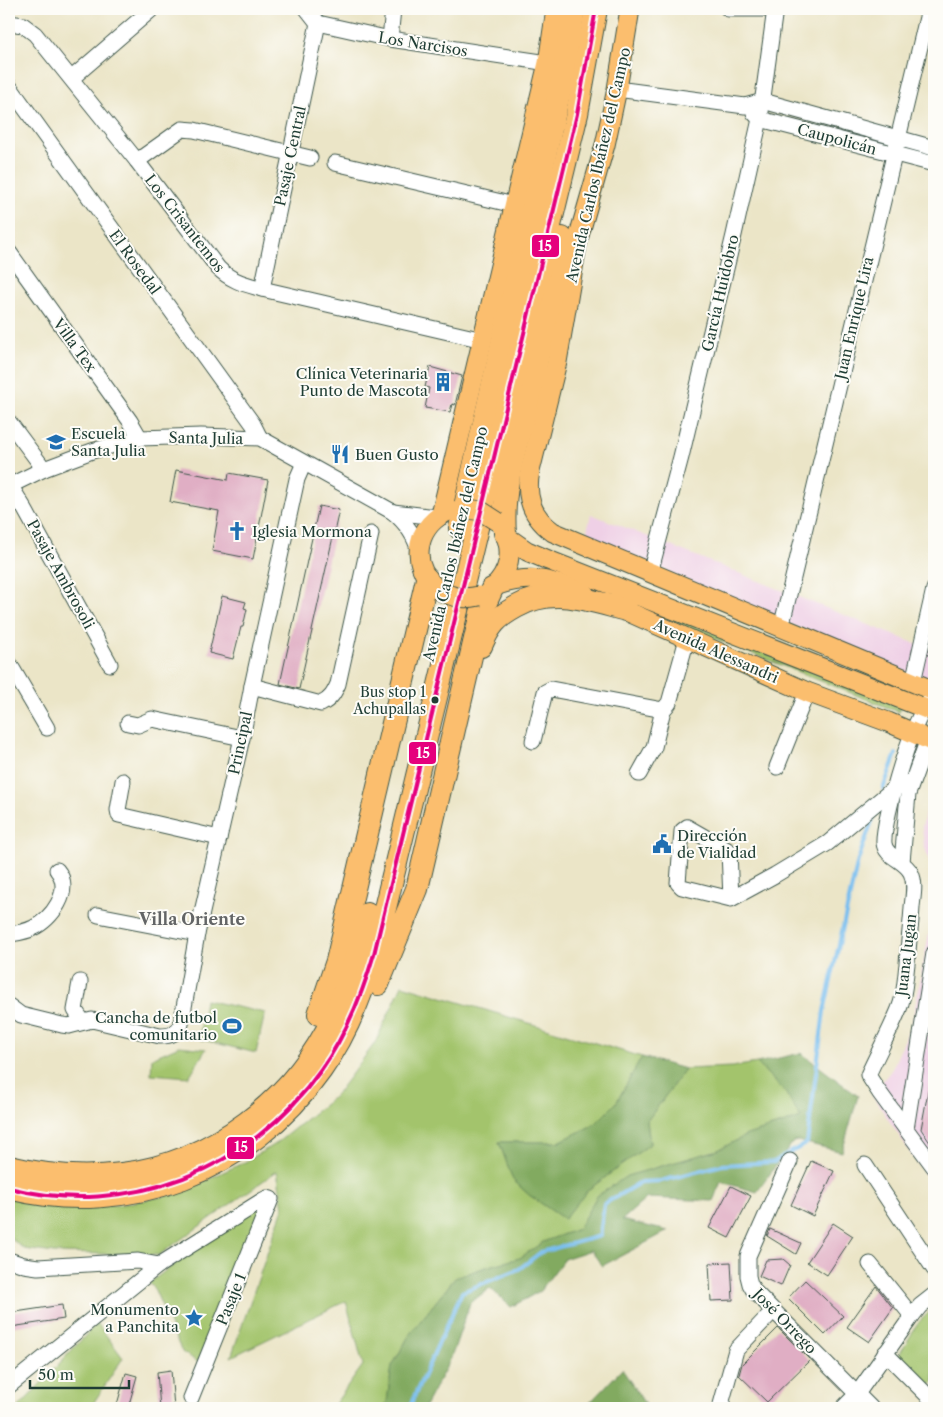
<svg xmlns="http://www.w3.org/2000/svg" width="943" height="1417" viewBox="0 0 943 1417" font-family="'Libre Caslon Text',serif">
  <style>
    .built { fill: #efd0e6 }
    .green { fill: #a3c46c; stroke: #618050 }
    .forest { fill: #82aa60; stroke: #50744a }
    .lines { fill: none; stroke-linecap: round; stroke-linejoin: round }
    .stream { stroke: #78beef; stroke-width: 4 }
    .building { fill: #e0aec4 }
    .minor-casing { stroke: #3e564a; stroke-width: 17 }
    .major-casing { stroke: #3e564a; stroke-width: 21 }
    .highway-casing { stroke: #3e564a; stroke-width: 24 }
    .minor { stroke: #fff; stroke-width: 15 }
    .major { stroke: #fbbe6e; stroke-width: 19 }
    .highway { stroke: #fbbe6e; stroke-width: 22 }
    .major-bridge-casing { stroke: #3e564a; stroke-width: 21; stroke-linecap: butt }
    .major-bridge { stroke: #fbbe6e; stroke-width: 19 }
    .bus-1-casing { stroke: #fdfcf7; stroke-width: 8 }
    .bus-1 { stroke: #e5007d; stroke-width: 4 }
    .bus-dot { fill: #1f3d34; stroke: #fdfcf7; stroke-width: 2 }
    .labels { text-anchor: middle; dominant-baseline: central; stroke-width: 4; stroke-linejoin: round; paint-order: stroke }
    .bus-label { font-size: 14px; fill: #1f3d34; stroke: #fdfcf7; text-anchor: end }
    .street-label { font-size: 15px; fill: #1f3d34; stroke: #fdfcf7 }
    .poi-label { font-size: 15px; fill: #1f3d34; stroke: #fdfcf7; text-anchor: start }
    .neighbourhood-label { font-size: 16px; font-weight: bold; fill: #636566; stroke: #fdfcf7 }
    .line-badge { stroke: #fdfcf7; stroke-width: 2 }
    .badge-label { font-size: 14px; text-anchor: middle; font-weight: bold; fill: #fff }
  </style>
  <rect width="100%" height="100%" fill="#fdfcf7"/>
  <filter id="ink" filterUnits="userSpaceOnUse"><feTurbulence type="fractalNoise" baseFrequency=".02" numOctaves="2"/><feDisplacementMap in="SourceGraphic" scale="10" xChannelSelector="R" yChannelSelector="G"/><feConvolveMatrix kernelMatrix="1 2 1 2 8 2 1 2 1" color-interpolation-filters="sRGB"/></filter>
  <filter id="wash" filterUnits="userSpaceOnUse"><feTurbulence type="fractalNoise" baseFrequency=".0096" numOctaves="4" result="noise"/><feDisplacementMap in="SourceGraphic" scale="20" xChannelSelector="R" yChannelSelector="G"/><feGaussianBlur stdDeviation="1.12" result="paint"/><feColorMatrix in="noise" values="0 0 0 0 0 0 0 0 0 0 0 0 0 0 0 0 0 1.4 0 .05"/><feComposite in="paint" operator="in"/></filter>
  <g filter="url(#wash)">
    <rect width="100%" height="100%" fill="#ebe5c7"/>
    <g class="built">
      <path d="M591,514L934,651V684L706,589L586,535Z"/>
      <path d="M934,775V875L924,845L922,827Z"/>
      <path d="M934,907V1188L872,1095L892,1069L912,1023Z"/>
    </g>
    <g class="green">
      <path d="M543,566L902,707L899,712L542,570Z"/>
      <path d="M402,985L642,1057L616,1103L595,1124L559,1142H499L513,1180L529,1195L564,1219L588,1190L650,1144L647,1121L685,1069L732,1067L757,1063L785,1092L801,1118L747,1135L718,1150L627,1176L597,1196L578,1229L543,1242L520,1258L486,1267L455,1278L410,1334L392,1366L387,1402L384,1408H348L335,1404L363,1365L346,1301L231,1357L283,1208L277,1171L159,1255L54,1253L24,1249L9,1237V1197L40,1203L118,1205L176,1194L247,1161L278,1142L336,1095L375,1043Z"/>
      <path d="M205,1000L265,1013L256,1053L199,1039Z"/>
      <path d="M179,1046L206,1049L189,1077L151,1074L152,1058Z"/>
      <path d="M267,1201L198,1362L182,1352L154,1288L149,1283L207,1240Z"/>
      <path d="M934,1307V1381L926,1390L896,1360L918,1323Z"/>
      <path d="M97,1323L123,1358L90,1408H18Z"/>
    </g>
    <g class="forest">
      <path d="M801,1053L858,1096L842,1152L798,1141L793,1142L757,1192L721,1182L713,1201L647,1198L622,1220L668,1231L602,1266L591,1250L564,1259L540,1291L511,1307L490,1288L470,1303L451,1358L424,1408H384L387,1402L392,1366L410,1334L455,1278L486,1267L520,1258L543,1242L578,1229L597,1196L627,1176L718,1150L747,1135L801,1118L785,1092L757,1063Z"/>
      <path d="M642,1057L685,1069L647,1121L650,1144L588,1190L564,1219L529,1195L513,1180L499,1142H559L595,1124L616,1103Z"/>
      <path d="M622,1369L645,1404L644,1408H585Z"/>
    </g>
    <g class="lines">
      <g class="stream">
        <path d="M883,789L896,754"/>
        <path d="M409,1408L462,1292L519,1269L541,1252L600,1236L604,1204L641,1182L661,1181L722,1165L774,1162L807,1143L824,1011L858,860L876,810"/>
      </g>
    </g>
    <g id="blocks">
      <g class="building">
        <path d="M430,367L462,376L455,405L452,404L450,412L425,408L429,388L425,387Z"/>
        <path d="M176,470L228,480L229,473L268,480L253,559L212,551L219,511L170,502Z"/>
        <path d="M319,506L339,510L299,689L280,684Z"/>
        <path d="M222,596L246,602L244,608L247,609L243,627H241L233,659L209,653Z"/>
        <path d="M929,1086H934V1149L921,1129Z"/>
        <path d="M811,1161L834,1171L813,1216L791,1205Z"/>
        <path d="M731,1186L751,1196L729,1238L709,1228Z"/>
        <path d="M833,1223L853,1236L827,1275L807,1262Z"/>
        <path d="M770,1229L801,1243L796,1254L767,1236Z"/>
        <path d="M783,1259L790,1265L781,1286L759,1276L766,1260Z"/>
        <path d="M731,1262L733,1300L711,1301L709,1263Z"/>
        <path d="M805,1280L843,1316L825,1335L788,1298Z"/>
        <path d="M876,1286L893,1308L869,1342L847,1327Z"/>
        <path d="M62,1305L64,1319L11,1327L9,1313Z"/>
        <path d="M778,1328L810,1360L767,1402L739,1375L742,1364Z"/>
        <path d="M171,1370L174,1408H160L157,1372Z"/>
        <path d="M126,1373L137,1376L128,1408H116Z"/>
      </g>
    </g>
  </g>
  <g filter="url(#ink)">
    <use href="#blocks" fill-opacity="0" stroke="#3e564a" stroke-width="1"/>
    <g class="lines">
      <g class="minor-casing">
        <g id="minor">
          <path d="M307,9L318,23L390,39L548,63"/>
          <path d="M728,9H777"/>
          <path d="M9,23L23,25L35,34L137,161L218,268C231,281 245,284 262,289L483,340"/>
          <path d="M390,39L393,9"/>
          <path d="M72,78L152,9"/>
          <path d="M9,86L253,424L260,438"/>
          <path d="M617,89L745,106L763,101L934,148"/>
          <path d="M754,113L760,119L934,164"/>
          <path d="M137,161L182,129L194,130L310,158"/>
          <path d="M335,163L514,205"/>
          <path d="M9,252L130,421L140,438"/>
          <path d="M262,289L318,23"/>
          <path d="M9,422L44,469"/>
          <path d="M10,485L24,508L110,664"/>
          <path d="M9,486L44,469L92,451L140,438L201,436L260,438L393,512C406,523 415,535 419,552"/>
          <path d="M393,512L437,517"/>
          <path d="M650,573L681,457L734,235L760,119L775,9"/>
          <path d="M781,628L929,9"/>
          <path d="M9,663L47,728"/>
          <path d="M913,682L934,589"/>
          <path d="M252,686L321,704C331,699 334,693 338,684L371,534"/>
          <path d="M128,723L138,725L152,719L242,738"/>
          <path d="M533,741L545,692L551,689L663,710L669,703L687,639"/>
          <path d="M777,767L807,692"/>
          <path d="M639,774L654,747L663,710"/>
          <path d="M123,781L118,810L119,815L219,838"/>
          <path d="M902,862L908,794L928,739"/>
          <path d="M731,899L729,851L687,827L682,831L678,883L682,887L731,899L775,875L828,843L893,789L912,781"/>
          <path d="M98,915L197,934"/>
          <path d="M10,934C17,933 26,932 33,928C51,920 74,890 57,870"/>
          <path d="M934,953L906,1129L934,1167"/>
          <path d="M80,982L75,1010L83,1022"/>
          <path d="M9,1006L21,1015L62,1025L69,1026L92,1020L160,1036C171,1036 177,1034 181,1024L197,934L242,738L252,686L297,479L304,463"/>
          <path d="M906,1129L879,1092L868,1075C878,1053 890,1031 899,1009C905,995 905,979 907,964C908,945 911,926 912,907C913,896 916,884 911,873C905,860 885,857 884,843C882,822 916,702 934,698"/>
          <path d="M790,1161L748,1256V1276L750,1284L754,1291L871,1408"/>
          <path d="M865,1165L934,1269"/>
          <path d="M9,1260L24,1265L38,1267L138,1261L159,1265"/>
          <path d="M870,1264L912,1316"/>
          <path d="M885,1353L934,1402"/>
          <path d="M9,1386L159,1265L263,1200L267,1198L271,1199L191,1398"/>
          <path d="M720,1408L736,1350L773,1311"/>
          <path d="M843,1408L857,1394L912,1316L920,1306L934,1295"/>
        </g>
      </g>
      <g class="major-casing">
        <g id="major">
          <path d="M630,9L617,89L605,145L578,239L557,362L530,471C525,496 531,516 553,532L934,691"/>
          <path d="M441,515L548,63L556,9"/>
          <path d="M507,537L527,551L548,560L934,712"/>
          <path d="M495,586C530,573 552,580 585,594"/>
          <path d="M436,588C408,563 416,524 451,510"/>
          <path d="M493,588C509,573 514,552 504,532"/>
          <path d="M613,605L807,692L888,722L934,742"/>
        </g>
      </g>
      <g class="highway-casing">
        <g id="highway">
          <path d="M460,528L563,76L574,9"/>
          <path d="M505,533C501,484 519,438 530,391C542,340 552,289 562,238"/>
          <path d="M481,646C490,625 496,618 516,607C553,586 588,600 626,610"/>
          <path d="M378,984L417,889L481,613L492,589"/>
          <path d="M319,1014L337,961L427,579"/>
          <path d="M9,1167C46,1176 84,1179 122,1174C212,1163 294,1100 333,1018C349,985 359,949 367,914"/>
          <path d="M9,1188C128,1218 250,1171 321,1070C346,1035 362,995 374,954L577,114L596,9"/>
        </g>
      </g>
      <use href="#minor" class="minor"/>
      <use href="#major" class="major"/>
      <use href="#highway" class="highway"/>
      <g class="major-bridge-casing">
        <g id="major-bridge">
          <path d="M462,508L481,511L498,522"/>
          <path d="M437,589C451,597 463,600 479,596"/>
        </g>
      </g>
      <use href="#major-bridge" class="major-bridge"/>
      <g class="bus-1-casing">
        <path id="bus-1" d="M9,1188C128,1218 250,1171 321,1070C346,1035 362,995 374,954L577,114L596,9"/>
      </g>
      <use href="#bus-1" class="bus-1"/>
    </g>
  </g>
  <defs>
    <g id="building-bare" transform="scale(1.5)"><path d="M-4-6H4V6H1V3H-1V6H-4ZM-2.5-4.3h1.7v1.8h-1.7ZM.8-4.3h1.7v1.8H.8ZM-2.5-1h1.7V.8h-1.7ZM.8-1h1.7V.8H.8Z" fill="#1f6fb2" stroke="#fdfcf7" stroke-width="2.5" paint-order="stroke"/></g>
    <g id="school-bare" transform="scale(1.5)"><path d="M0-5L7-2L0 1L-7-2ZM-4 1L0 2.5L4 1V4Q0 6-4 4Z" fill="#1f6fb2" stroke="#fdfcf7" stroke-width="2.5" paint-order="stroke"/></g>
    <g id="restaurant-bare" transform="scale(1.5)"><path d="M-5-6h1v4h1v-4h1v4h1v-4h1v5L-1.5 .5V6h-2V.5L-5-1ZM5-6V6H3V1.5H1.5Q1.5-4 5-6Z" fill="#1f6fb2" stroke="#fdfcf7" stroke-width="2.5" paint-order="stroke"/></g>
    <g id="church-bare" transform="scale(1.5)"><path d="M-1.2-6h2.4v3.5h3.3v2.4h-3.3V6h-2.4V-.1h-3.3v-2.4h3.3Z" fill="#1f6fb2" stroke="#fdfcf7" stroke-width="2.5" paint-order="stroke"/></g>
    <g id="civic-bare" transform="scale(1.5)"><path d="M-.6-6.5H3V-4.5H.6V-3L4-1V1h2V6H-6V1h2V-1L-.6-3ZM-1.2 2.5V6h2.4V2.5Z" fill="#1f6fb2" stroke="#fdfcf7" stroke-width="2.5" paint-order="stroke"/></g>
    <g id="stadium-bare" transform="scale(1.5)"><path d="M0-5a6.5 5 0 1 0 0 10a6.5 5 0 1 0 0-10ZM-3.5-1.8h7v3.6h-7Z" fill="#1f6fb2" stroke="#fdfcf7" stroke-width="2.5" paint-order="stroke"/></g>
    <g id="sight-bare" transform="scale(1.5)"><path d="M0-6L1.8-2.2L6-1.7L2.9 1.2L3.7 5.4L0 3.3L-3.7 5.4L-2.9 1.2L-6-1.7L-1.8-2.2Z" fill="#1f6fb2" stroke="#fdfcf7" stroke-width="2.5" paint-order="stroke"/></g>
  </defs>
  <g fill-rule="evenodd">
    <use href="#building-bare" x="443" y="382"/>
    <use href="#school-bare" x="56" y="442"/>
    <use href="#restaurant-bare" x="340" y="454"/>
    <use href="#church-bare" x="237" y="531"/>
    <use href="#civic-bare" x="662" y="844"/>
    <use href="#stadium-bare" x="232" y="1026"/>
    <use href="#sight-bare" x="194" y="1318"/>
  </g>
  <circle class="bus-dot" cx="435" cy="700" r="4.5"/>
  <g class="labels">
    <g class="bus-label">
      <text x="426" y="692">Bus stop 1<tspan x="426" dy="17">Achupallas</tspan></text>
    </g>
    <g class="street-label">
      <text transform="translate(423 44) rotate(9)">Los Narcisos</text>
      <text transform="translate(837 139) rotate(15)">Caupolicán</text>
      <text transform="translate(290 156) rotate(-78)">Pasaje Central</text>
      <text transform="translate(598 165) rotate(-77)">Avenida Carlos Ibáñez del Campo</text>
      <text transform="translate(185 223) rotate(52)">Los Crisantemos</text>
      <text transform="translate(135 262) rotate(54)">El Rosedal</text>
      <text transform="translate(720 293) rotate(-77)">García Huidobro</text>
      <text transform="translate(854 318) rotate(-77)">Juan Enrique Lira</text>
      <text transform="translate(75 345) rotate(54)">Villa Tex</text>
      <text transform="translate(206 438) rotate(1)">Santa Julia</text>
      <text transform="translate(455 544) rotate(-77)">Avenida Carlos Ibáñez del Campo</text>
      <text transform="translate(61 574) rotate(61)">Pasaje Ambrosoli</text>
      <text transform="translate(716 651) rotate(24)">Avenida Alessandri</text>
      <text transform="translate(240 743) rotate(-78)">Principal</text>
      <text transform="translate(906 955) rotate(-83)">Juana Jugan</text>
      <text transform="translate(231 1299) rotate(-68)">Pasaje 1</text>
      <text transform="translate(785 1321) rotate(46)">José Orrego</text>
    </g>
    <g class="poi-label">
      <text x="428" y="373" text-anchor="end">Clínica Veterinaria<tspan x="428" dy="17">Punto de Mascota</tspan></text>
      <text x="71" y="433">Escuela<tspan x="71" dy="17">Santa Julia</tspan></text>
      <text x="355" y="454">Buen Gusto</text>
      <text x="252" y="531">Iglesia Mormona</text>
      <text x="677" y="835">Dirección<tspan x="677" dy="17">de Vialidad</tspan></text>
      <text x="217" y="1017" text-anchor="end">Cancha de futbol<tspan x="217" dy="17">comunitario</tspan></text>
      <text x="179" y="1309" text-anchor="end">Monumento<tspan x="179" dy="17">a Panchita</tspan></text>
    </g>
    <g class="neighbourhood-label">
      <text x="192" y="919">Villa Oriente</text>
    </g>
  </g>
  <g class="line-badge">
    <rect x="531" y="234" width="29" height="24" rx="5" fill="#e5007d"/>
    <rect x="408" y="741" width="29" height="24" rx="5" fill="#e5007d"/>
    <rect x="226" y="1136" width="29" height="24" rx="5" fill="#e5007d"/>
  </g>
  <g class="badge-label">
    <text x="545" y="251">15</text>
    <text x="423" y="758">15</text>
    <text x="241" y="1152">15</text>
  </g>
  <rect width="943" height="1417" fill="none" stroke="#fdfcf7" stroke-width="30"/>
  <path d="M30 1380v8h99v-8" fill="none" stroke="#1f3d34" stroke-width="2.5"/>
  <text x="38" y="1380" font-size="15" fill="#1f3d34" stroke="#fdfcf7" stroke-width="4" paint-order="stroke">50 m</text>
</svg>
